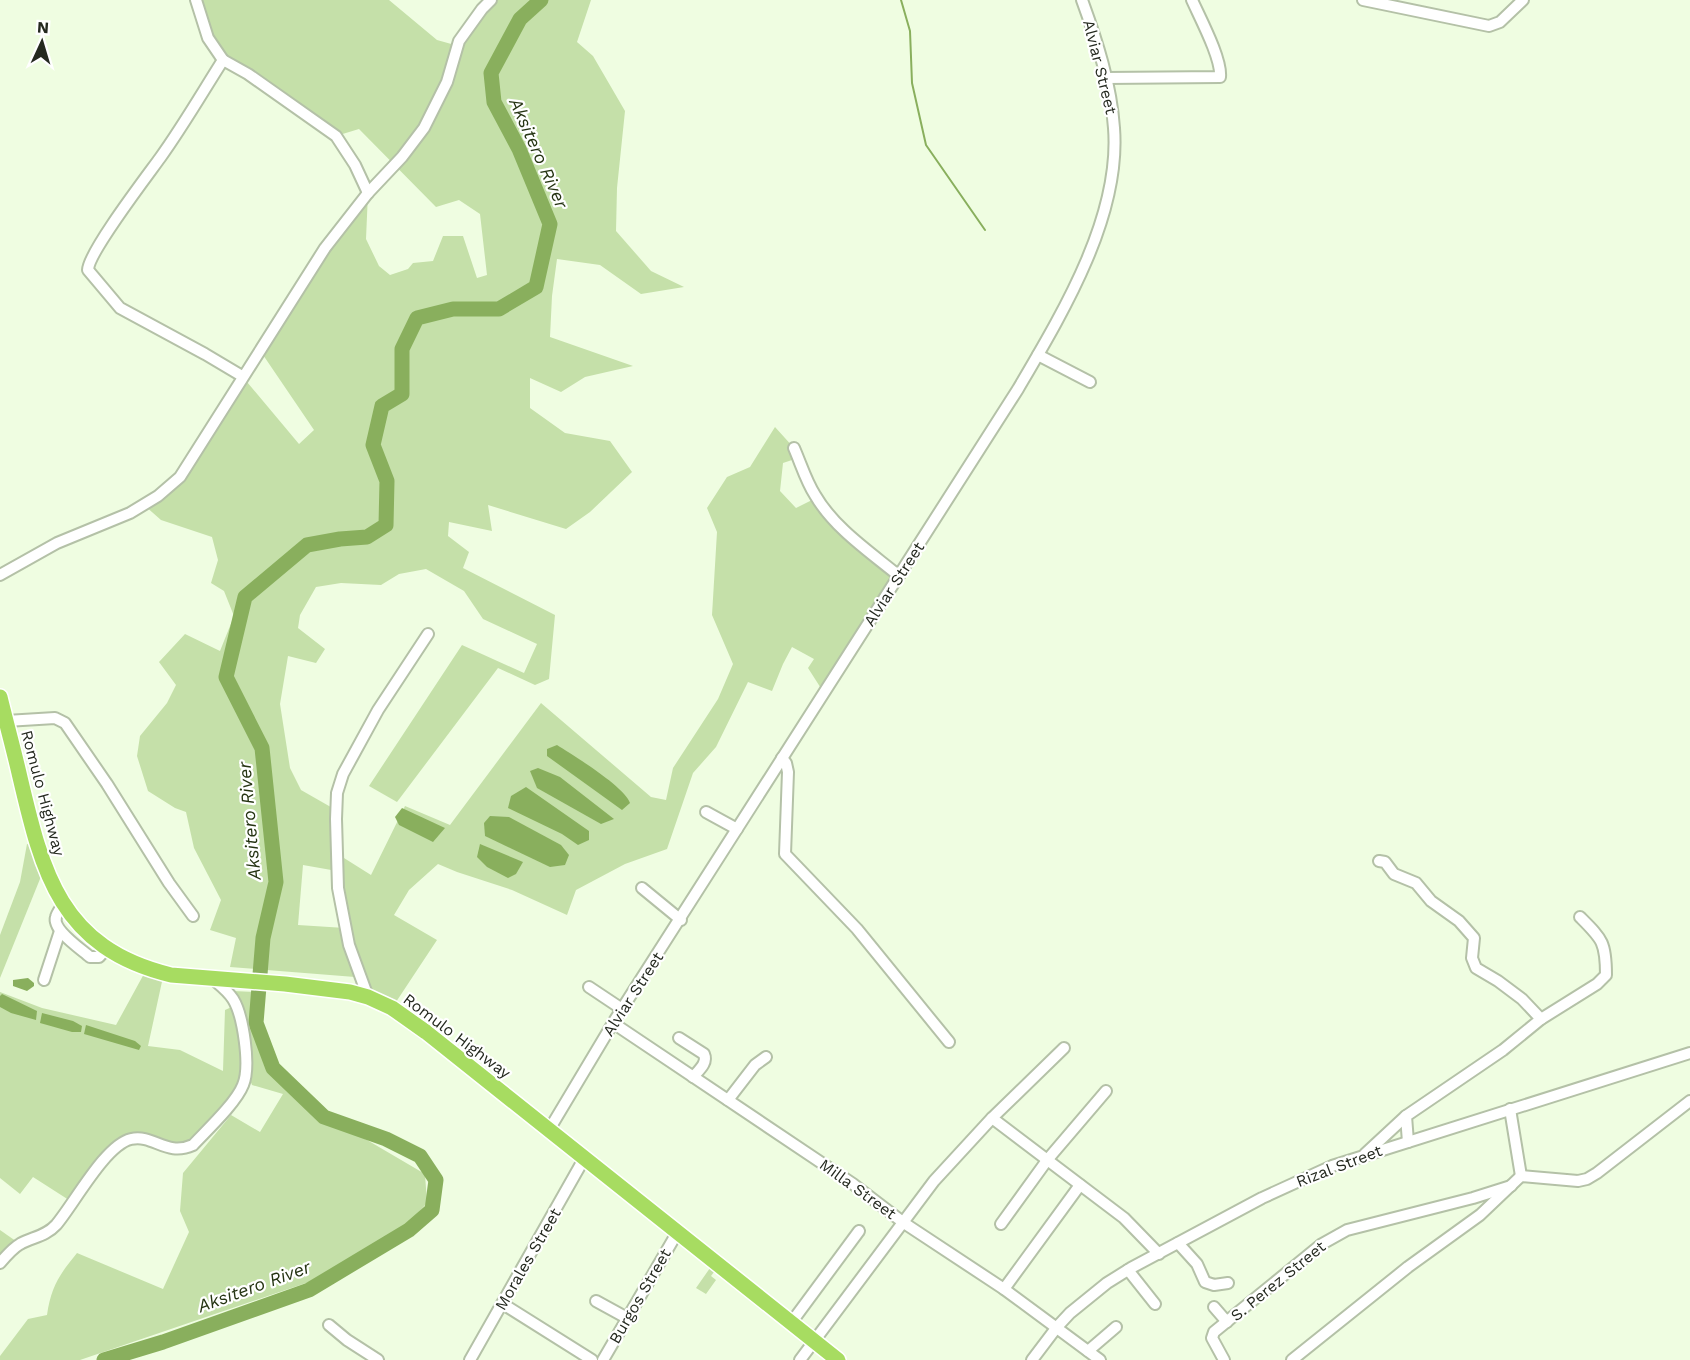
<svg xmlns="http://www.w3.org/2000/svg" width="1690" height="1360" viewBox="0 0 1690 1360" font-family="'Work Sans',sans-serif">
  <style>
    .green { fill: #c5e0a9; fill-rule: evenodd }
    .water { fill: #89af5d }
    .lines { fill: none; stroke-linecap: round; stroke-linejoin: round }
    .stream { stroke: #89af5d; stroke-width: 2 }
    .river { stroke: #89af5d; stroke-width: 15 }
    .minor-casing { stroke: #b4c1a7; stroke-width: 14 }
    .highway-casing { stroke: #fff; stroke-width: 18 }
    .minor { stroke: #fff; stroke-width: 10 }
    .highway { stroke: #a7dc61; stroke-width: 15 }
    .labels { text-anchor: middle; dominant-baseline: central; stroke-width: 4.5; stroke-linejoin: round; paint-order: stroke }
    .street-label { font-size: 16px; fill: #24291f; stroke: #fff }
    .water-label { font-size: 18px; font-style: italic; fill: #253412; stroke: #fff }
  </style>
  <rect width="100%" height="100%" fill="#effde1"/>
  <g class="green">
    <path d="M196,0H389L437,40L462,47L496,0H591L577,42L593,56L625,111L617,188L616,231L651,271L684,287L641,294L600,265L557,259L552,296L550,337L633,366L585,377L561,392L530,378V408L565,433L610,441L632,472L590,512L566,529L488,505L492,531L449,522L448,536L469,552L463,568L555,615L549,679L535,685L498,668L397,802L369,786L462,645L524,673L537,644L483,619L464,591L426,569L399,574L381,585L341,583L316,587L300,615L298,628L325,649L316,663L288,656L280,704L290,768L301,790L336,810V853L371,875L405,806L450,825L541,703L651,797L666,800L673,768L718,699L733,664L712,615L717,532L707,508L727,477L750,467L775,427L794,448L798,458L783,463L780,491L796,508L816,498L899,576L824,693L808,668L814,659L792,647L783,664L772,691L748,682L716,747L693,773L667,849L625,864L576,890L567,915L512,890L457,872L438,864L409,890L394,915L437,940L396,1002L364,987L353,959L355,977L230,967L236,938L210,930L221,900L194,848L186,812L175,808L148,791L137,756L140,736L167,703L176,685L159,662L185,634L220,651L234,616L224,591L211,583L218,560L212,537L161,520L144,505L180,477L242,376L299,444L314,430L259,349L368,193L366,239L379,266L390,275L408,269L413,263L433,261L443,236H463L477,278L487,275L480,214L459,200L436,207L359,129L336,136L221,55ZM303,865L337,871L345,928L298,925Z"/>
    <path d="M27,844L37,847L42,874L0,978V935L20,882Z"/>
    <path d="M145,972L163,977L148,1046L180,1050L223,1071L225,1010L236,1005L233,991L255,992L256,1023L273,1068L321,1113L425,1174L427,1203L408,1224L309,1282L80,1360H0V1356L28,1319L47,1315C51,1287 59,1275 77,1253L163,1289L189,1232L180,1211L183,1173L231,1115L260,1132L283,1094L252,1085L246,1070L243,1084L185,1149L143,1139L121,1144L72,1202L33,1177L20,1194L0,1178V992L42,1008L116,1025Z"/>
    <path d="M0,1230L20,1244L0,1264Z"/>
    <path d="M710,1268L714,1272L711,1276L716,1280L706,1294L696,1288Z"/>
  </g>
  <g class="water">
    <path d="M557,745C574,756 624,786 630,803L622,810L547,756V749Z"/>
    <path d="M538,768L560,777L614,819L601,824L537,788L530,771Z"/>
    <path d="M526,787L589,831V840L578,845L562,834L508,808L511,796Z"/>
    <path d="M402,808L445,828L433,842L399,825L395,817Z"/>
    <path d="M490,816L509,817L561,845L569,855L565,865L550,867L485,836L484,823Z"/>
    <path d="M480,844L523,862L516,874L508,878L487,867L477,857Z"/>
    <path d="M28,978L34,983V986L27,991L13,986V980Z"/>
    <path d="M2,994L37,1011L36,1020L11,1013L0,1007V996Z"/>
    <path d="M42,1013L73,1021L82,1026L81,1032H72L40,1023Z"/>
    <path d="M86,1025L135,1041L141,1046L139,1050L84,1034Z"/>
  </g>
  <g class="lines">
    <path class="stream" d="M901,0L910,31L912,83L926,145L985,230"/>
    <path class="river" d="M104,1360L163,1342L309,1290L409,1230L432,1210L436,1180L420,1156L386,1139L324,1117L273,1068L256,1023L263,938L276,882L262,748L226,677L245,597L307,545L340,539L367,537L386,525L387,481L373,445L382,406L402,394V349L417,318L453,309H499L536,287L550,224L519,149L494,102L491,73L520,19L541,0"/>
    <g class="minor-casing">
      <g id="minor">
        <path d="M196,0L208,38L223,60"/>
        <path d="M1363,0L1489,26L1500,22L1523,0"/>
        <path d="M1106,78L1220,77C1222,59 1200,18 1192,0"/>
        <path d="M1038,355L1090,382"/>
        <path d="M242,376L205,354L120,308L88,270C88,253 147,176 160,158C183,126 202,93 223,60L248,74L336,136L355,165L368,193"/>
        <path d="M794,448C801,464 806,481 815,495C834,528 870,552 899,576"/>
        <path d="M0,575L57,543L130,513L158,496L180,477L325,248L368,193L402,157L424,128L447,82L459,41L482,9L491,0"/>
        <path d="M6,721L55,718L65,723L107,784L169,883L193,916"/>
        <path d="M782,758L786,763L788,772L785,854L857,929L949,1042"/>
        <path d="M706,812L737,829"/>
        <path d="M1379,861L1385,862L1394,874L1416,883L1431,901L1459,921L1474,938L1472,958L1476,968L1498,981L1522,999L1541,1019"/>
        <path d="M642,888L681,920"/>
        <path d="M63,904C61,908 57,913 56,917C52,930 81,949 90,957H99L107,948"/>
        <path d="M44,980L60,931"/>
        <path d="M589,987L622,1009"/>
        <path d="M368,997L349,945L338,888L336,819L337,793L343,774L378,710L428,634"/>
        <path d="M613,1023L853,1184L904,1223L1004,1289L1100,1360"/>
        <path d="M679,1038L704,1054C708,1063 699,1070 693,1077"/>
        <path d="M1064,1048L992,1118L1124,1218L1159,1254"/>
        <path d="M728,1100L755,1065L766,1057"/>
        <path d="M1510,1109L1521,1176"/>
        <path d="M549,1130L613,1023L1018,389C1062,314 1121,217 1114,128C1111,84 1097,41 1082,0"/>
        <path d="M1408,1142L1406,1116L1503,1050L1541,1019L1597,984L1606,975C1606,942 1602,939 1580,917"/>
        <path d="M1365,1154L1406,1116"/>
        <path d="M1521,1176L1578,1181L1587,1179L1597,1173L1690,1101"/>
        <path d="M1001,1224L1048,1159L1106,1091"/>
        <path d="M1178,1243L1197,1264L1205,1282L1214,1285L1228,1283"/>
        <path d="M0,1263C6,1256 13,1248 20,1244C33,1237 46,1236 56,1225C74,1204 105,1145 131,1139C154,1134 166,1157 193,1145C207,1130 236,1103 243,1085C251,1066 243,1015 233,999C228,991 220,985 213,979"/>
        <path d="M1128,1270L1155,1304"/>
        <path d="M1004,1289L1080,1185"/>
        <path d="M596,1301L627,1318"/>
        <path d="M503,1304L592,1360"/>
        <path d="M1214,1307L1227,1322"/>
        <path d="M791,1323L859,1231"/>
        <path d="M329,1325L347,1340L378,1360"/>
        <path d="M1088,1351L1116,1327"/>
        <path d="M470,1360L585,1157"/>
        <path d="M603,1360L677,1233"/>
        <path d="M800,1360L934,1181L992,1118"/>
        <path d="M1032,1360L1057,1327L1070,1313L1107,1283L1131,1268L1262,1198L1332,1166L1690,1053"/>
        <path d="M1224,1360L1212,1338L1214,1332L1322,1244L1347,1230L1473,1198L1511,1186"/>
        <path d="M1292,1360L1408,1267L1480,1215L1521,1176"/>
      </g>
    </g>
    <g class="highway-casing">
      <path id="highway" d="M0,697C6,722 13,747 19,773C42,871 59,948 171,975L285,984L350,992L368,997L392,1008L426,1032L838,1360"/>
    </g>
    <use href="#minor" class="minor"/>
    <use href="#highway" class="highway"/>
  </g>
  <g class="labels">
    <g class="street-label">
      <text transform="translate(1100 67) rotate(76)">Alviar Street</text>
      <text transform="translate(894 584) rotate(-57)">Alviar Street</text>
      <text transform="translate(43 793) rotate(75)">Romulo Highway</text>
      <text transform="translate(633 994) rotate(-57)">Alviar Street</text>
      <text transform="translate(457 1036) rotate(37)">Romulo Highway</text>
      <text transform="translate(1339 1166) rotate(-21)">Rizal Street</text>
      <text transform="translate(858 1189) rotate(36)">Milla Street</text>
      <text transform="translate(528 1259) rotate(-60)">Morales Street</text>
      <text transform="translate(1278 1281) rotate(-39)">S. Perez Street</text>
      <text transform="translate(640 1296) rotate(-60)">Burgos Street</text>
    </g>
    <g class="water-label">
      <text transform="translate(539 153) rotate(66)">Aksitero River</text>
      <text transform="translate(249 821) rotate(-95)">Aksitero River</text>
      <text transform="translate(254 1286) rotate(-20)">Aksitero River</text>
    </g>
  </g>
  <g transform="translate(42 42) rotate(4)" stroke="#ffffff" stroke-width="4.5" paint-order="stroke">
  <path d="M0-4.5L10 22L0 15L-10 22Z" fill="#24291f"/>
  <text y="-9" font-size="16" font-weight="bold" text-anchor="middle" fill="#24291f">N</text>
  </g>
</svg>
